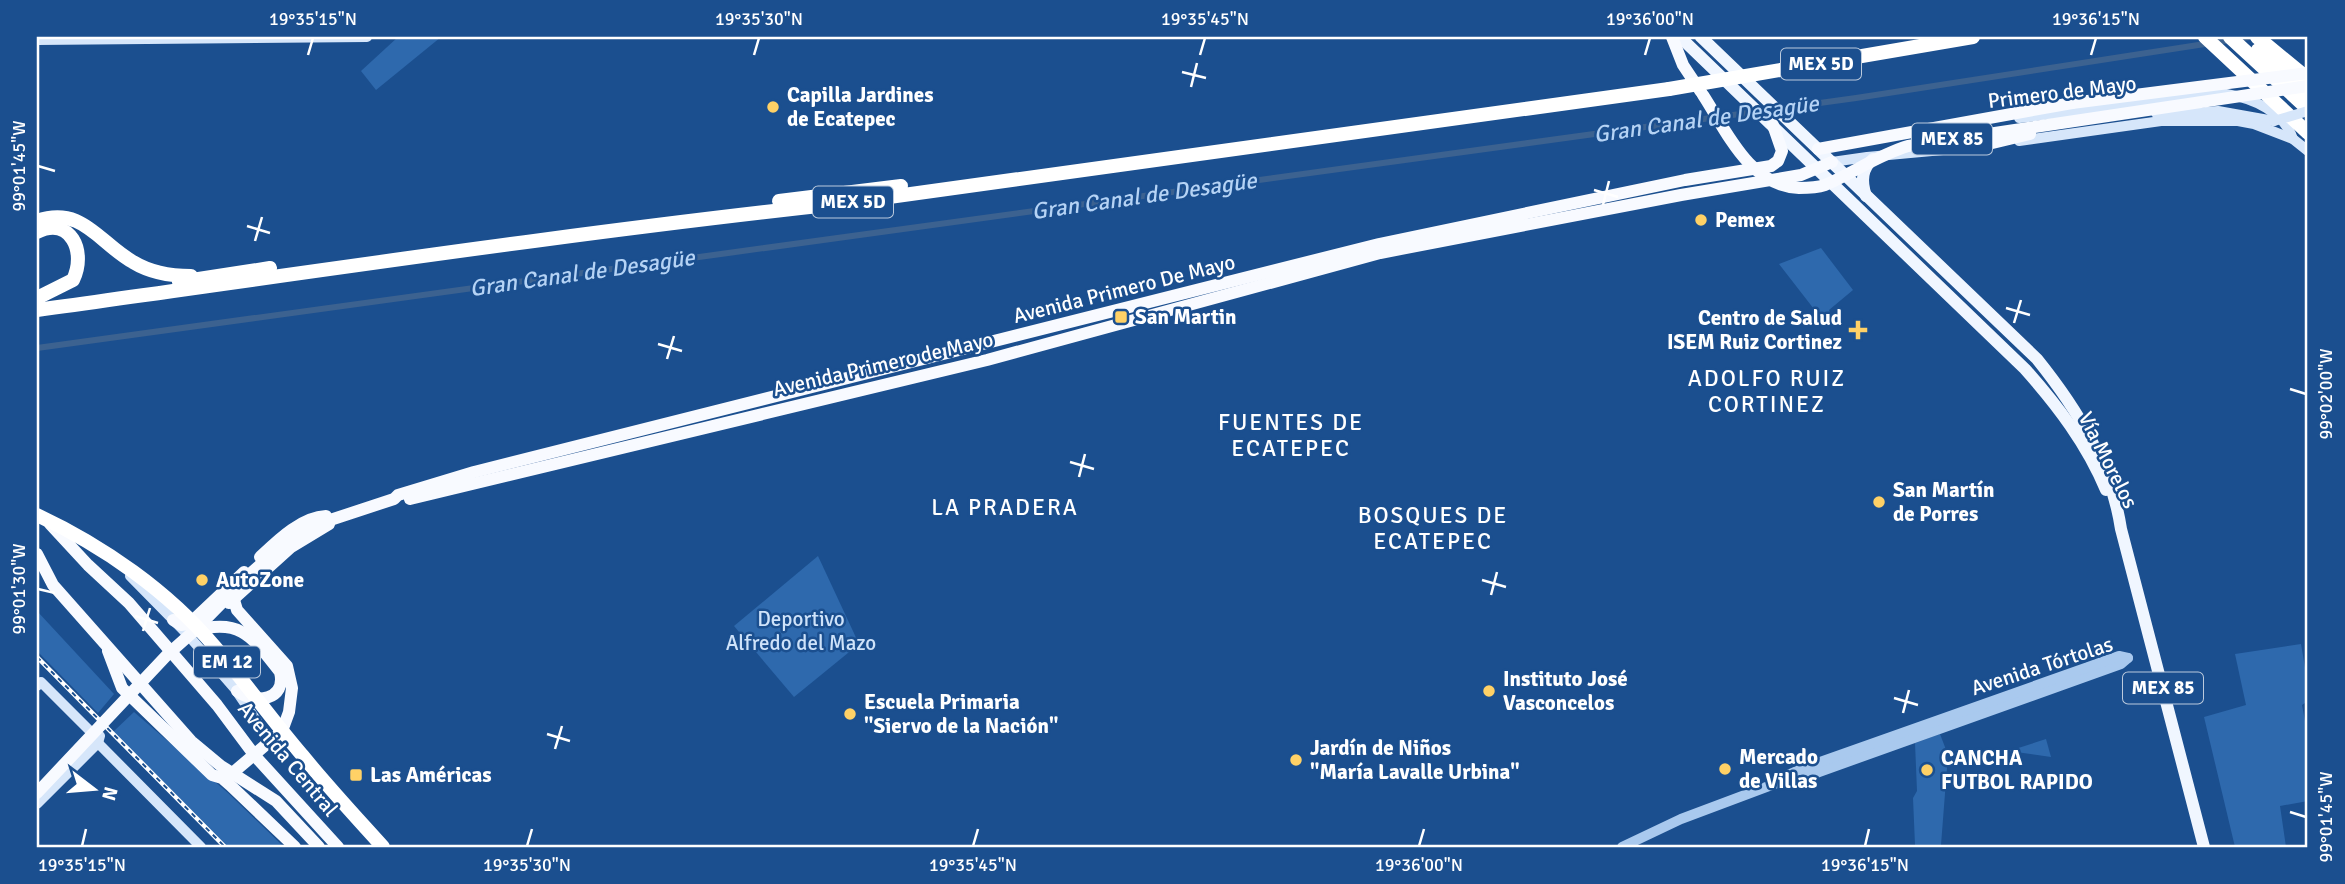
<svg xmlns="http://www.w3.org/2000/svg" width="2345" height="884" viewBox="0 0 2345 884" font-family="Signika,sans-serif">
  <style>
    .green { fill: #2e69ad }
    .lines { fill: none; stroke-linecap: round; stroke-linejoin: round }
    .canal { stroke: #3c6290; stroke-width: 6 }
    .tertiary { stroke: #a9c9ee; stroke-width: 10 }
    .secondary { stroke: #d6e6fa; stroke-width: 10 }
    .primary { stroke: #f0f6ff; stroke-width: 12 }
    .trunk { stroke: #f8faff; stroke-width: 12 }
    .motorway { stroke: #fff; stroke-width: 14 }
    .rail-casing { stroke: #fff; stroke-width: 4.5 }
    .rail { stroke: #1b4f8f; stroke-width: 2; stroke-dasharray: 5; stroke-linecap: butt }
    .secondary-bridge { stroke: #d6e6fa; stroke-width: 10 }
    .trunk-bridge { stroke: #f8faff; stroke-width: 12 }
    .motorway-bridge { stroke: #fff; stroke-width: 14 }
    .ticks { fill: none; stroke: #fff; stroke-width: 2.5 }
    .poi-dot { fill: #ffd166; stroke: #1b4f8f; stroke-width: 2.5 }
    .labels { text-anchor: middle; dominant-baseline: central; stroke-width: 5; stroke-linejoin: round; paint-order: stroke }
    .shield { fill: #1b4f8f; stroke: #bbcadd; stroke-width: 2 }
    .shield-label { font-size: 19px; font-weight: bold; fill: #fff }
    .street-label { font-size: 21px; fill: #fff; stroke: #1b4f8f }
    .poi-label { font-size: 21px; font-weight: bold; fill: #fff; stroke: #1b4f8f; text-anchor: start }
    .park-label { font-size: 21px; fill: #cfe3fa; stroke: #1b4f8f }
    .water-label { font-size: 23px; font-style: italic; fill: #b5d3f5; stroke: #1b4f8f }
    .neighbourhood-label { font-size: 23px; letter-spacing: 2px; fill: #fff; stroke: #1b4f8f }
    .neatline { fill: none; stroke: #fff; stroke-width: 2.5 }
    .ticks-label { font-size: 18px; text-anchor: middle; fill: #fff }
  </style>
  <rect width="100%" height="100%" fill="#1b4f8f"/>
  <g class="green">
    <path d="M398,37H441L376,90L361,71Z"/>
    <path d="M1821,248L1853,290L1829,310L1832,315L1824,322L1779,264Z"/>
    <path d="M818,556L859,644L794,697L734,626Z"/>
    <path d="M37,611L114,694L98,713L37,651Z"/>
    <path d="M2301,644L2308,685V701L2302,705L2308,737V801L2280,806L2286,847H2235L2204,717L2246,705L2235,654Z"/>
    <path d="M134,712L228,793L284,847H227L113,732Z"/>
    <path d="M1940,734L1948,755L1941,845H1915L1913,798L1917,791L1915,743Z"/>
    <path d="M2046,739L2051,757L2009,751Z"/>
  </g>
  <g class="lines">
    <path class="canal" d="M37,348L1856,98L2250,37"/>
    <g class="tertiary">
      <path d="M1777,783L1786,784L1794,781L2121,664L2128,658"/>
      <path d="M1622,847L1681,819L1777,783L1783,777L1806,767L2091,666L2119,656L2128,658"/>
    </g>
    <g class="secondary">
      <path d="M37,40L367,37"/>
      <path d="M2156,113L2182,114L2218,111L2274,121"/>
      <path d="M2019,118C2061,113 2104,107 2146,101C2172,97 2200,90 2226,94C2253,98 2284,112 2293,139"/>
      <path d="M2019,141L2161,121H2238L2254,124L2293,139L2308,151"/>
      <path d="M1832,162L1867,157L1986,146"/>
      <path d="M130,576L187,634L235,689L271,742"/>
      <path d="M37,686L41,682L90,731L96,732L100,736L98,743L37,804"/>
      <path d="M98,743L201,847"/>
    </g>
    <g class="primary">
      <path d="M1680,37L2025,369C2057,405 2087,444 2106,490"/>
      <path d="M1701,37L2037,359C2078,410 2111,464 2121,529L2204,847"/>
      <path d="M1866,196C1861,182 1861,169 1873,159"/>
    </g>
    <g class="trunk">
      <path d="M1672,37L1683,65L1701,92"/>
      <path d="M1980,146L2030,134"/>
      <path d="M1818,149L2072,103"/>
      <path d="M410,499L987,360L1380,253L1681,195L1801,175L1832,162"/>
      <path d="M50,524L88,565L129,603L217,705L255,756L338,847"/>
      <path d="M318,524L394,499L398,495L474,472L1379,244L1685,180L1771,166L1778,161L1782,151L1773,125"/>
      <path d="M37,554L53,585L191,741L221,766L276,801L319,847"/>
      <path d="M260,557C277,541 301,517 326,516"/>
      <path d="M229,603L291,547L329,524"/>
      <path d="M173,620L181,625L189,624L244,572"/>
      <path d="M194,631C241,617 253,638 280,672C287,700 255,705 237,691"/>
      <path d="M108,651L122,688L212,775L222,778L230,785L295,847"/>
      <path d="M229,776L282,731L289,712L292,688L287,666L237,610L234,600"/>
    </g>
    <g class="motorway">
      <path d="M2205,37L2308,133"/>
      <path d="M2230,37L2308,109"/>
      <path d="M2257,37L2308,79"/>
      <path d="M2258,50L2308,95"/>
      <path d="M779,201L901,186"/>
      <path d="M37,221C82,205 99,243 133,262C151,273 171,276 191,276"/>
      <path d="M37,232C70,216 87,251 73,280L37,298"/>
      <path d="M179,282L270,268"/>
      <path d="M37,310C306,273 576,232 846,203L1669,89"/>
    </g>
    <g class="rail-casing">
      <path id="rail" d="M37,657L225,847"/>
    </g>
    <use href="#rail" class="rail"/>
    <path class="secondary-bridge" d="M2274,121L2308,111"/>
    <g class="trunk-bridge">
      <path d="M1703,95C1726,130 1749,186 1799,188C1808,188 1816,188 1825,185C1853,173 1878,155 1908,146L2308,86"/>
      <path d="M2072,103L2308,73"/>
      <path d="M37,793L167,655L194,631L250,574L286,542L318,524"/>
    </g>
    <g class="motorway-bridge">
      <path d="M1669,89L1973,37"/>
      <path d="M37,515C103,546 168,591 215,647C245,682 272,720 302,755C328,787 356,817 383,847"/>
    </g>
  </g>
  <path class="ticks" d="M308,55L313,38M754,55L759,38M1200,55L1205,38M1645,55L1650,38M2091,55L2096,38M1182,72L1206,78M1191,87L1197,63M38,166L55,171M1594,190L1618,197M1603,205L1609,181M247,226L270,233M255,241L262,217M2006,308L2030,315M2014,323L2021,300M658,344L682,351M667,359L674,336M2290,389L2306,394M1070,462L1094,469M1079,477L1085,454M1482,580L1506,587M38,589L55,593M1491,595L1497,572M135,616L158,623M143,631L150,608M1894,698L1918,705M1903,713L1909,690M547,734L570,741M555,749L562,726M2290,812L2306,817M82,846L86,829M527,846L532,829M973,846L978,829M1419,846L1424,829M1865,846L1869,829"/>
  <g class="poi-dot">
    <circle cx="773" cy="107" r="7"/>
    <circle cx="1701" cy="220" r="7"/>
    <rect x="1114" y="310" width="14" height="14" rx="3.5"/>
    <path d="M1854.5 319.5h7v7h7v7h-7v7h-7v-7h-7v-7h7z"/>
    <circle cx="1879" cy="502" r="7"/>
    <circle cx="202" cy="580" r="7"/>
    <circle cx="1489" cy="691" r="7"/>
    <circle cx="850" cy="714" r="7"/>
    <circle cx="1296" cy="760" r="7"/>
    <circle cx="1725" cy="769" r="7"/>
    <circle cx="1927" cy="770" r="7"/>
    <rect x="349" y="768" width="14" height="14" rx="3.5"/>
  </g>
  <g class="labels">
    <g class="shield">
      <rect x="1781" y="48.5" width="80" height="31" rx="5"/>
      <rect x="1912" y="123.5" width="80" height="31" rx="5"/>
      <rect x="813" y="186.5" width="80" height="31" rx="5"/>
      <rect x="194" y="646.5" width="66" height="31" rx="5"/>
      <rect x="2123" y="672.5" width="80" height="31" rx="5"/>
    </g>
    <g class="shield-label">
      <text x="1821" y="64">MEX 5D</text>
      <text x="1952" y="139">MEX 85</text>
      <text x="853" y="202">MEX 5D</text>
      <text x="227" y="662">EM 12</text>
      <text x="2163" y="688">MEX 85</text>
    </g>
    <g class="street-label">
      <text transform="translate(2062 92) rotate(-7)">Primero de Mayo</text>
      <text transform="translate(1124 289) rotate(-14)">Avenida Primero De Mayo</text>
      <text transform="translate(883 364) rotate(-13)">Avenida Primero de Mayo</text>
      <text transform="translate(2108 460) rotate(63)">Vía Morelos</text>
      <text transform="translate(2042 666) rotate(-18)">Avenida Tórtolas</text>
      <text transform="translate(288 759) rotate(50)">Avenida Central</text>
    </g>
    <g class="poi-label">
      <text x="787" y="95">Capilla Jardines<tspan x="787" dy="24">de Ecatepec</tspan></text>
      <text x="1715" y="220">Pemex</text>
      <text x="1135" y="317">San Martin</text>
      <text x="1842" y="318" text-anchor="end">Centro de Salud<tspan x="1842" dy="24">ISEM Ruiz Cortinez</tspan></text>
      <text x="1893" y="490">San Martín<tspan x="1893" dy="24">de Porres</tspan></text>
      <text x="216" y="580">AutoZone</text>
      <text x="1503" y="679">Instituto José<tspan x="1503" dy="24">Vasconcelos</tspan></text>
      <text x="864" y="702">Escuela Primaria<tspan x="864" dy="24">"Siervo de la Nación"</tspan></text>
      <text x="1310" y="748">Jardín de Niños<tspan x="1310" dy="24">"María Lavalle Urbina"</tspan></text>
      <text x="1739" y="757">Mercado<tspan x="1739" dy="24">de Villas</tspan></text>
      <text x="1941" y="758">CANCHA<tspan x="1941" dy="24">FUTBOL RAPIDO</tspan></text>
      <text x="370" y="775">Las Américas</text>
    </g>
    <g class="park-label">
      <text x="801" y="619">Deportivo<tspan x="801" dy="24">Alfredo del Mazo</tspan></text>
    </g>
    <g class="water-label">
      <text transform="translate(1706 119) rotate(-8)">Gran Canal de Desagüe</text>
      <text transform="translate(1144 196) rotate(-8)">Gran Canal de Desagüe</text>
      <text transform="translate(582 273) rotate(-8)">Gran Canal de Desagüe</text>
    </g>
    <g class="neighbourhood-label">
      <text x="1767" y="378">ADOLFO RUIZ<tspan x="1767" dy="26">CORTINEZ</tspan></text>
      <text x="1291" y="422">FUENTES DE<tspan x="1291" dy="26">ECATEPEC</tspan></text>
      <text x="1005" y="507">LA PRADERA</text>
      <text x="1433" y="515">BOSQUES DE<tspan x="1433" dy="26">ECATEPEC</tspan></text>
    </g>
  </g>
  <rect width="2345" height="884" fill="none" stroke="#1b4f8f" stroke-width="77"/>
  <g transform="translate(94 789) rotate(106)" stroke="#1b4f8f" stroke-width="5" paint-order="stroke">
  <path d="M0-5L12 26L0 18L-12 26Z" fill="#ffffff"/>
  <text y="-10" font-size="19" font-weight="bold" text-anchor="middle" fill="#ffffff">N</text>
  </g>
  <rect x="38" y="38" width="2268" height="808" class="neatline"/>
  <g class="ticks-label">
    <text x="313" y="25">19°35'15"N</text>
    <text x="759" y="25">19°35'30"N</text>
    <text x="1205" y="25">19°35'45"N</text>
    <text x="1650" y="25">19°36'00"N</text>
    <text x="2096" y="25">19°36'15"N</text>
    <text transform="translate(19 166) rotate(-90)" y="6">99°01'45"W</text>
    <text transform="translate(2326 394) rotate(-90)" y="6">99°02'00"W</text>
    <text transform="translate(19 589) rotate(-90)" y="6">99°01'30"W</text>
    <text transform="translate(2326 817) rotate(-90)" y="6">99°01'45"W</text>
    <text x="82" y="871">19°35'15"N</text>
    <text x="527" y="871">19°35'30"N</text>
    <text x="973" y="871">19°35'45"N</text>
    <text x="1419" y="871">19°36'00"N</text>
    <text x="1865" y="871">19°36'15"N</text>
  </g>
</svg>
